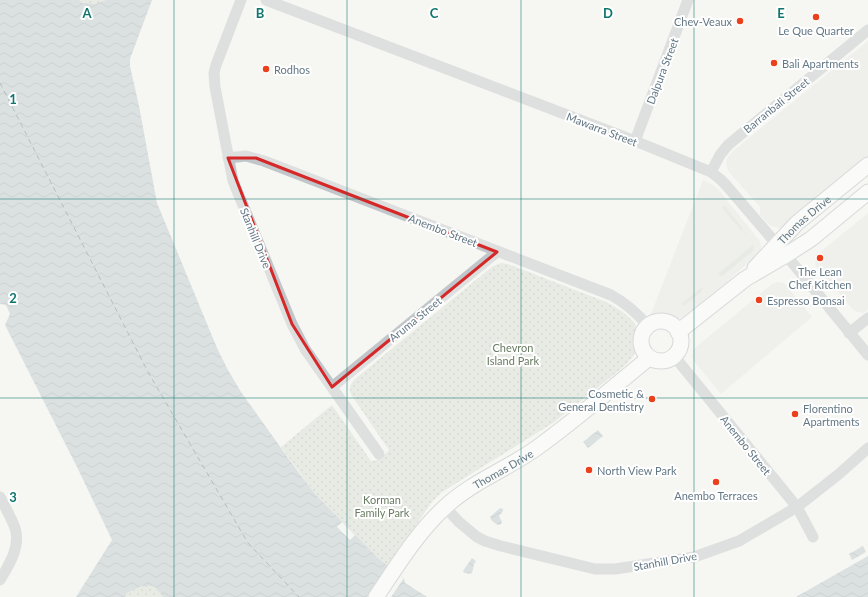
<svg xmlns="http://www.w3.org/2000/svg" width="868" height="597" viewBox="0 0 868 597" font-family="Lato,sans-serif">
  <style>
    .built { fill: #e6e7e5 }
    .grass { fill: url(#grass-dots) }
    .garden { fill: #d7ddd3 }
    .water { fill: url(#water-waves) }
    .pier { fill: #f6f6f2 }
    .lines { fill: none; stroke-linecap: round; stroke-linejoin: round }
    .ferry { stroke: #5f7a82; stroke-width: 1; stroke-dasharray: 5 4; stroke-linecap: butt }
    .secondary-casing { stroke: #b3b9bd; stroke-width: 17 }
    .minor { stroke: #c0c6c9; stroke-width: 11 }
    .secondary { stroke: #fff; stroke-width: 15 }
    .marked { fill: none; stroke: #d62828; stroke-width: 3; stroke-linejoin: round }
    .grid { fill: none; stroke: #0f766e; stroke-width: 1; stroke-opacity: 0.55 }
    .poi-dot { fill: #eb401c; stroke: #fff; stroke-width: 1.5 }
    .labels { text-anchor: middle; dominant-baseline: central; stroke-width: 4; stroke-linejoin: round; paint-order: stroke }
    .poi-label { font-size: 11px; fill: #637885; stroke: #fff; text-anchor: start }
    .street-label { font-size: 11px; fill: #637885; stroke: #fff }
    .park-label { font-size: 11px; fill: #697b62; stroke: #fff }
    .grid-label { font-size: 13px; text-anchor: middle; font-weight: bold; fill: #0f766e; stroke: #fff; stroke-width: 4; stroke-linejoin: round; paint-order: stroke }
  </style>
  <defs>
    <pattern id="grass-dots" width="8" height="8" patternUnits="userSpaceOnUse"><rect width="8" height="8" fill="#d7ddd3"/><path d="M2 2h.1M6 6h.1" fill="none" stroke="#b2b8b1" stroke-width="1.8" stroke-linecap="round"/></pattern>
    <pattern id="water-waves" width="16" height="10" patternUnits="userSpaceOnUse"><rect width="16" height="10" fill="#bac8cc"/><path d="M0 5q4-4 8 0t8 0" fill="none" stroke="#9ba7ab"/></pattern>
  </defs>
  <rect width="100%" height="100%" fill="#f6f6f2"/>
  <g class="built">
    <path d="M868,41V160L853,169H850L797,213L795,217L786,225L779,228L771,226L765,221L760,215V207L728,171L726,163L727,158L733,151Z"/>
    <path d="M703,180L713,185L717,188L759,240L761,245V249L756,256L722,286L689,312L682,317L676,320L667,321L662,320L657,318L651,314Z"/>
    <path d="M868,213V309L864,313L854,311L815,265L817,255Z"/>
    <path d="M777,282L784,283L812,317L721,394L694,361L692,356L693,351L696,347L772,284Z"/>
  </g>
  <g class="grass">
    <path d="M79,0H106C96,5 88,6 79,0Z"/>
    <path d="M501,263L508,264L606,302C640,320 654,339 621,369L553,423L442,492L431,503L389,566L378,558L316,495L281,447L332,405L371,461C379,460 384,456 389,450L352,396C348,389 350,384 355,379L493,266Z"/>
    <path d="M142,586H154L163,597H125L127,593Z"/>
  </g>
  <g class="garden">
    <path d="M724,205L743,229L742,230L747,236V237L722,208Z"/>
    <path d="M753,245L754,250L722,276L718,274Z"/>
    <path d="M702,287L703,289L701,292L684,306L681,304Z"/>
  </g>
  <g class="water">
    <path d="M0,0H79L83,3L95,4L106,0H152L130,59V66L139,106L157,203L217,348L228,370L241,392L299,473L316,495L378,558L404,578L405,583L427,597H163L154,586H142L127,593L125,597H76L112,540L77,467L5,325L10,314L6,305L0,304Z"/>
    <path d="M598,430L603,436L588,448L583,442Z"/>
    <path d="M500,508L503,509V511L499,516L502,522L501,524L498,525C495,523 491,521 490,517Z"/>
    <path d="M863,546L866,552L852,560L849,554Z"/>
    <path d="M868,556V597H796Z"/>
    <path d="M472,558L476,561L474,564L472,573L468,574L467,573H464L463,571Z"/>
  </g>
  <g class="pier">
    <path d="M342,522L355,535L350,540L337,527Z"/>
    <path d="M389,566L404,578L391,597H367Z"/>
  </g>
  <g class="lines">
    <path class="ferry" d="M0,83L148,372L248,543L299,597"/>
    <g class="secondary-casing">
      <g id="secondary">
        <path id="s1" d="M755,268L797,223L868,165"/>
        <circle cx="661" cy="341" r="20"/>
        <path d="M678,332L745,279L786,255L811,239L868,192"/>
        <path id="s2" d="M376,597C397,566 417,533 444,508C471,482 508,469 538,447C577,419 612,388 649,358"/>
      </g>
    </g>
    <g class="minor">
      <path d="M241,0L216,65L214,73L215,87L233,181L292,324L305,349L379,454"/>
      <path d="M266,0L635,141L711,172L720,179L726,185L786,255L868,355"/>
      <path d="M635,141L688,0"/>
      <path d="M228,158L246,156L264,161L611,295C626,303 637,313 648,326"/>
      <path d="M711,172L720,155L728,145L868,30"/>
      <path d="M849,333L868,318"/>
      <path d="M674,356L797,507L813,537"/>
      <path d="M332,387L497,252"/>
      <path d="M0,497C5,507 11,517 15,528C21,546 9,565 0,580"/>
      <path d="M445,507L459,522L477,537L485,541L501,546L595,569H615L694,557L739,541L797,507L839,474L868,448"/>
    </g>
    <use href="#secondary" class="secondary"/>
  </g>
  <path d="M0 0H868V597H0ZM228,158H256L497,252L332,387L292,324Z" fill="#f6f6f2" fill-opacity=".55" fill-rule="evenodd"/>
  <path class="marked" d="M228,158H256L497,252L332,387L292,324Z"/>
  <path class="grid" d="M174,0V597M347,0V597M521,0V597M694,0V597M0,199H868M0,398H868"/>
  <g class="poi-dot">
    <circle cx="816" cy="17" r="4"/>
    <circle cx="740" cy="21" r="4"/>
    <circle cx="774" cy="63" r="4"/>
    <circle cx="266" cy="69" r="4"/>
    <circle cx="820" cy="258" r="4"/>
    <circle cx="759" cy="300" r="4"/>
    <circle cx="652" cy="399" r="4"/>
    <circle cx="795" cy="414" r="4"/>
    <circle cx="589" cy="470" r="4"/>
    <circle cx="716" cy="482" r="4"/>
  </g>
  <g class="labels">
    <g class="poi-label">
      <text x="732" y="21" text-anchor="end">Chev-Veaux</text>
      <text x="816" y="30" text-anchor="middle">Le Que Quarter</text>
      <text x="782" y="63">Bali Apartments</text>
      <text x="274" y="69">Rodhos</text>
      <text x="820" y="271" text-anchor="middle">The Lean<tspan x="820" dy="13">Chef Kitchen</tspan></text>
      <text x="767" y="300">Espresso Bonsai</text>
      <text x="644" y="393" text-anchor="end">Cosmetic &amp;<tspan x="644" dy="13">General Dentistry</tspan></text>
      <text x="803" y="408">Florentino<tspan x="803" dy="13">Apartments</tspan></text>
      <text x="597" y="470">North View Park</text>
      <text x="716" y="495" text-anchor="middle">Anembo Terraces</text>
    </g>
    <g class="street-label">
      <text transform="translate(662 71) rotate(-69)">Dalpura Street</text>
      <text transform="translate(776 105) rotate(-39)">Barranbali Street</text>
      <text transform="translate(602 129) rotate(21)">Mawarra Street</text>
      <text stroke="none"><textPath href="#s1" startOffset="69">Thomas Drive</textPath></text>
      <text transform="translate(443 230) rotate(21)">Anembo Street</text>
      <text transform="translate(256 238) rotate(68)">Stanhill Drive</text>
      <text transform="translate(415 319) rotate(-39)">Aruma Street</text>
      <text transform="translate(746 445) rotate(51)">Anembo Street</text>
      <text stroke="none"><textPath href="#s2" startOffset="183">Thomas Drive</textPath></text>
      <text transform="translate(665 561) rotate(-10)">Stanhill Drive</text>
    </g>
    <g class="park-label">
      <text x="513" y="347">Chevron<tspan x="513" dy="13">Island Park</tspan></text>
      <text x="382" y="499">Korman<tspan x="382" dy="13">Family Park</tspan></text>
    </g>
  </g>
  <g class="grid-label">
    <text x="87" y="18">A</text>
    <text x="260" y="18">B</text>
    <text x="434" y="18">C</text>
    <text x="608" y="18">D</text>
    <text x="781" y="18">E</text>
    <text x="13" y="104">1</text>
    <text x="13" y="303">2</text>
    <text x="13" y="502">3</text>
  </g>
</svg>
